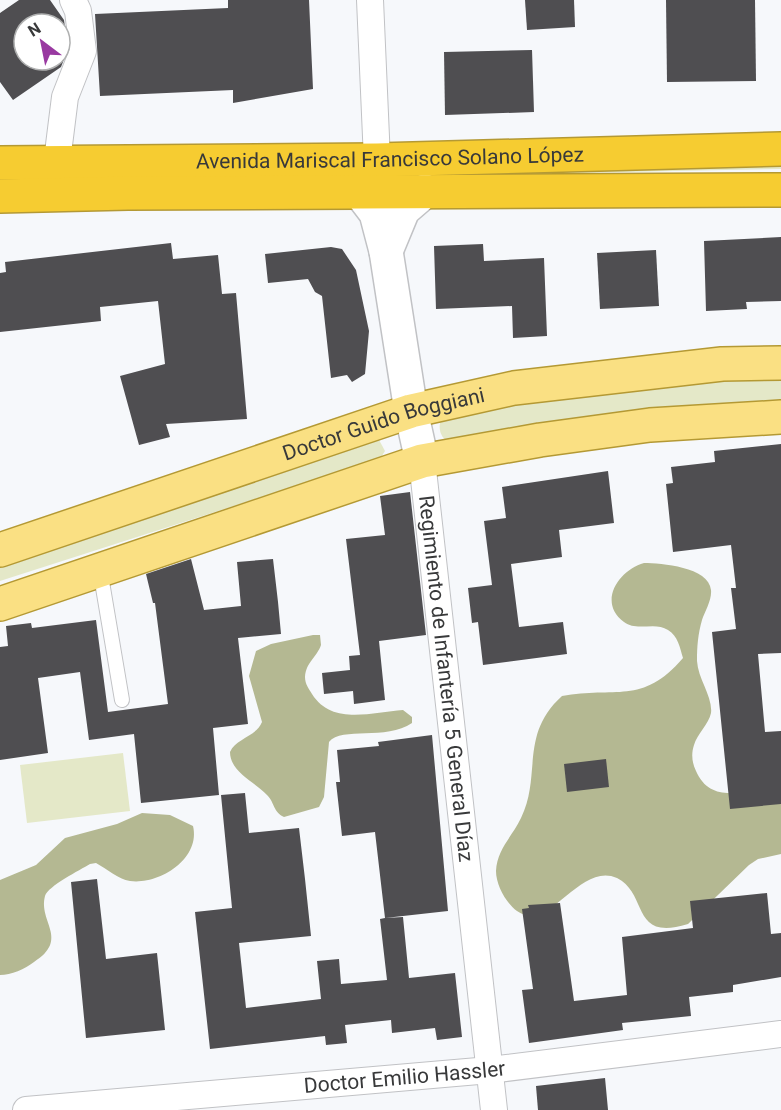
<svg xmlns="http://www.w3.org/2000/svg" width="781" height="1110" viewBox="0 0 781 1110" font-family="Roboto,sans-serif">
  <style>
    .green { fill: #e4e8c8 }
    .forest { fill: #b4b892 }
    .building { fill: #4f4e51; fill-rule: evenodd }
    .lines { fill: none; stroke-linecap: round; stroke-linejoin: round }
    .lane-casing { stroke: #c1c2c5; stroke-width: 16 }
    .street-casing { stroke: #c1c2c5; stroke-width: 28 }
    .secondary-casing { stroke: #c1c2c5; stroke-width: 36 }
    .primary-casing { stroke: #b49934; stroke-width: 36 }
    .highway-casing { stroke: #b49934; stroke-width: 36 }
    .lane { stroke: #fff; stroke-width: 14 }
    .street { stroke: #fff; stroke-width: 26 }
    .secondary { stroke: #fff; stroke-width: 33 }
    .primary { stroke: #fae083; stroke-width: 33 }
    .highway { stroke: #f6cc31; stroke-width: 33 }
    .labels { text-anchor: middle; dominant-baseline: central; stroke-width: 6; stroke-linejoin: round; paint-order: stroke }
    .street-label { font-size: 21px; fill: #38393a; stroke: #fff }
  </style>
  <rect width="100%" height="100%" fill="#f6f8fb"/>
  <g class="green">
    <path d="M781,160V169L419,176L417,168Z"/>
    <path d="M781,380V404L447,441C440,437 438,427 441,420C551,392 668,382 781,380Z"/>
    <path d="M378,438L385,451L380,459L0,581V559Z"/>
    <path d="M123,753L130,811L27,823L20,765Z"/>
  </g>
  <g class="forest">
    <path d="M644,563C661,563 709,567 711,590C712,600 705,611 702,620C698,634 697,646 697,661C698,679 713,697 711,713C709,724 697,734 694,745C691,754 692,763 696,771C712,808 753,789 781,782V854L758,859L749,865L688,924C630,942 649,894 617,878C580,861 549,934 517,911C506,903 496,885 496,871C497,849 512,837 521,818C542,775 519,735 562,696C615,686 642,706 683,658C680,648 678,636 668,630C655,621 637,632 624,622C597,602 619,570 644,563Z"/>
    <path d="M313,635H320L321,645C317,657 306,662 305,677C305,684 309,689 312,694C332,726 372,712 403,710L412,717V723C386,741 342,726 329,742L324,797L319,807L284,817C273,812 275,803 267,795C255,782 230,772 230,752C236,738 256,737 262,722L249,676L256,651L271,644Z"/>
    <path d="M142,813L170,815L193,826C201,859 159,885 130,881C118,879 107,869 96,863L90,864C80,870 48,886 45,896C38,922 70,939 34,962C25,969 11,975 0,975V880L36,865L65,838L117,824Z"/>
  </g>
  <g class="building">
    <path d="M19,0H50L64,20L68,49L61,67L13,100L0,82V13ZM24,24H60V60H24Z"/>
    <path d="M228,0H309L313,89L233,103V90L100,96L95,14L228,8Z"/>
    <path d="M525,0H574L575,27L527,30Z"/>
    <path d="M666,0H755L756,81L667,82Z"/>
    <path d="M532,50L534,112L445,115L444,52Z"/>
    <path d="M781,237V301L746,302L747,309L706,311L704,241Z"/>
    <path d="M171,243L173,259L218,255L222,294L236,293L247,419L166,424L170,437L139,445L120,376L165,364L158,301L100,307L101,321L0,332V273L6,272L5,262Z"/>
    <path d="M483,244L484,261L544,258L547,336L513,338L512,306L436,309L434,246Z"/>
    <path d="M331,247L342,249L356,270L369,331L365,374L352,382L347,375L331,378L322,296L315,292L308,279L268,283L265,254Z"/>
    <path d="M656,250L659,306L600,309L597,253Z"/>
    <path d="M781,444V653L758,654L765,732L781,731V804L730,809L712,632L736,629L731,588H736L731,545L673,552L666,484L673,483L671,467L715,462L714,451Z"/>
    <path d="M608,471L614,523L559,530L562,557L511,564L519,627L563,622L567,654L483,665L478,622L472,623L468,588L492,585L484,521L506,518L502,487Z"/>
    <path d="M410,492L426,635L379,641L385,700L354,704L353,691L324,694L322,673L350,670L349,656L360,655L346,539L385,535L380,496Z"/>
    <path d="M191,559L204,610L241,606L237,562L273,559L278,602L281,634L238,638L248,724L213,728L219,795L141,803L134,734L89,740L80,672L38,678L48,753L0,760V647L8,646L6,626L31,623L32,628L96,620L108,712L168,704L155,603H153L146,574Z"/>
    <path d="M432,735L448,911L385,918L403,917L409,978L455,973L462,1037L437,1040L435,1028L392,1033L391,1020L345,1025L347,1043L326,1045L325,1036L210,1049L195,912L232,908L221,795L245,793L249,833L299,828L305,879L311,936L239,943L246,1008L321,999L317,961L339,959L341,984L387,980L380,919L385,918L375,832L342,836L336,782H340L337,750L379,746L378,742Z"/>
    <path d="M606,759L609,787L567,792L564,764Z"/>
    <path d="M97,879L106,959L157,953L165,1030L86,1038L71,882Z"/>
    <path d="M767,893L771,934L781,933V977L733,985V992L689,997L691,1016L622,1023L623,1030L529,1043L522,990L533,989L522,909L529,908L528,905L560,903L574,1001L627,995L622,937L693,928L690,901Z"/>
    <path d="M605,1078L608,1110H538L536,1086Z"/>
  </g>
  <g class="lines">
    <g class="lane-casing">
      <path id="lane" d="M100,570L122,700"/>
    </g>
    <g class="street-casing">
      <g id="street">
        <path d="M370,0L377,160"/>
        <path d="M57,161L65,97L83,51L78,11L73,0"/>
        <path id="s1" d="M422,461L494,1110"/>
        <path id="s2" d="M26,1110L490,1070L781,1034"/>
      </g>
    </g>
    <g class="secondary-casing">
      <g id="secondary">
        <path d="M360,192L376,213L386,251L411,411L422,461"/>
        <path d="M386,251L403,210L425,191"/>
      </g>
    </g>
    <g class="primary-casing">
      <g id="primary">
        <path id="s3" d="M0,550L411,411L514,388L722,364L781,363"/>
        <path d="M0,604L422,461L540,440L650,425L781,417"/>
      </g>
    </g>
    <g class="highway-casing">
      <g id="highway">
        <path id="s4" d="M0,163L377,160L781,149"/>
        <path d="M0,196L128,193L781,190"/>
      </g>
    </g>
    <use href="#lane" class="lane"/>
    <use href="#street" class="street"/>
    <use href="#secondary" class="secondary"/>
    <use href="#primary" class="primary"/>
    <use href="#highway" class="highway"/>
  </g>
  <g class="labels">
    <g class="street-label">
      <text stroke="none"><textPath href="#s4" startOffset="390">Avenida Mariscal Francisco Solano López</textPath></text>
      <text stroke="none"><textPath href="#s3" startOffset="404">Doctor Guido Boggiani</textPath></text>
      <text stroke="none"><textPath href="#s1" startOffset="219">Regimiento de Infantería 5 General Díaz</textPath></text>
      <text stroke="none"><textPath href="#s2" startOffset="380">Doctor Emilio Hassler</textPath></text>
    </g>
  </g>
  <g transform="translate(42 42) rotate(328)"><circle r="28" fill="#ffffff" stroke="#afb0b0" stroke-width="1.5"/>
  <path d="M0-4.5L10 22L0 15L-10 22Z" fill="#9939a1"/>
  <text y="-9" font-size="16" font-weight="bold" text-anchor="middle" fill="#38393a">N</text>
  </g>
</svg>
